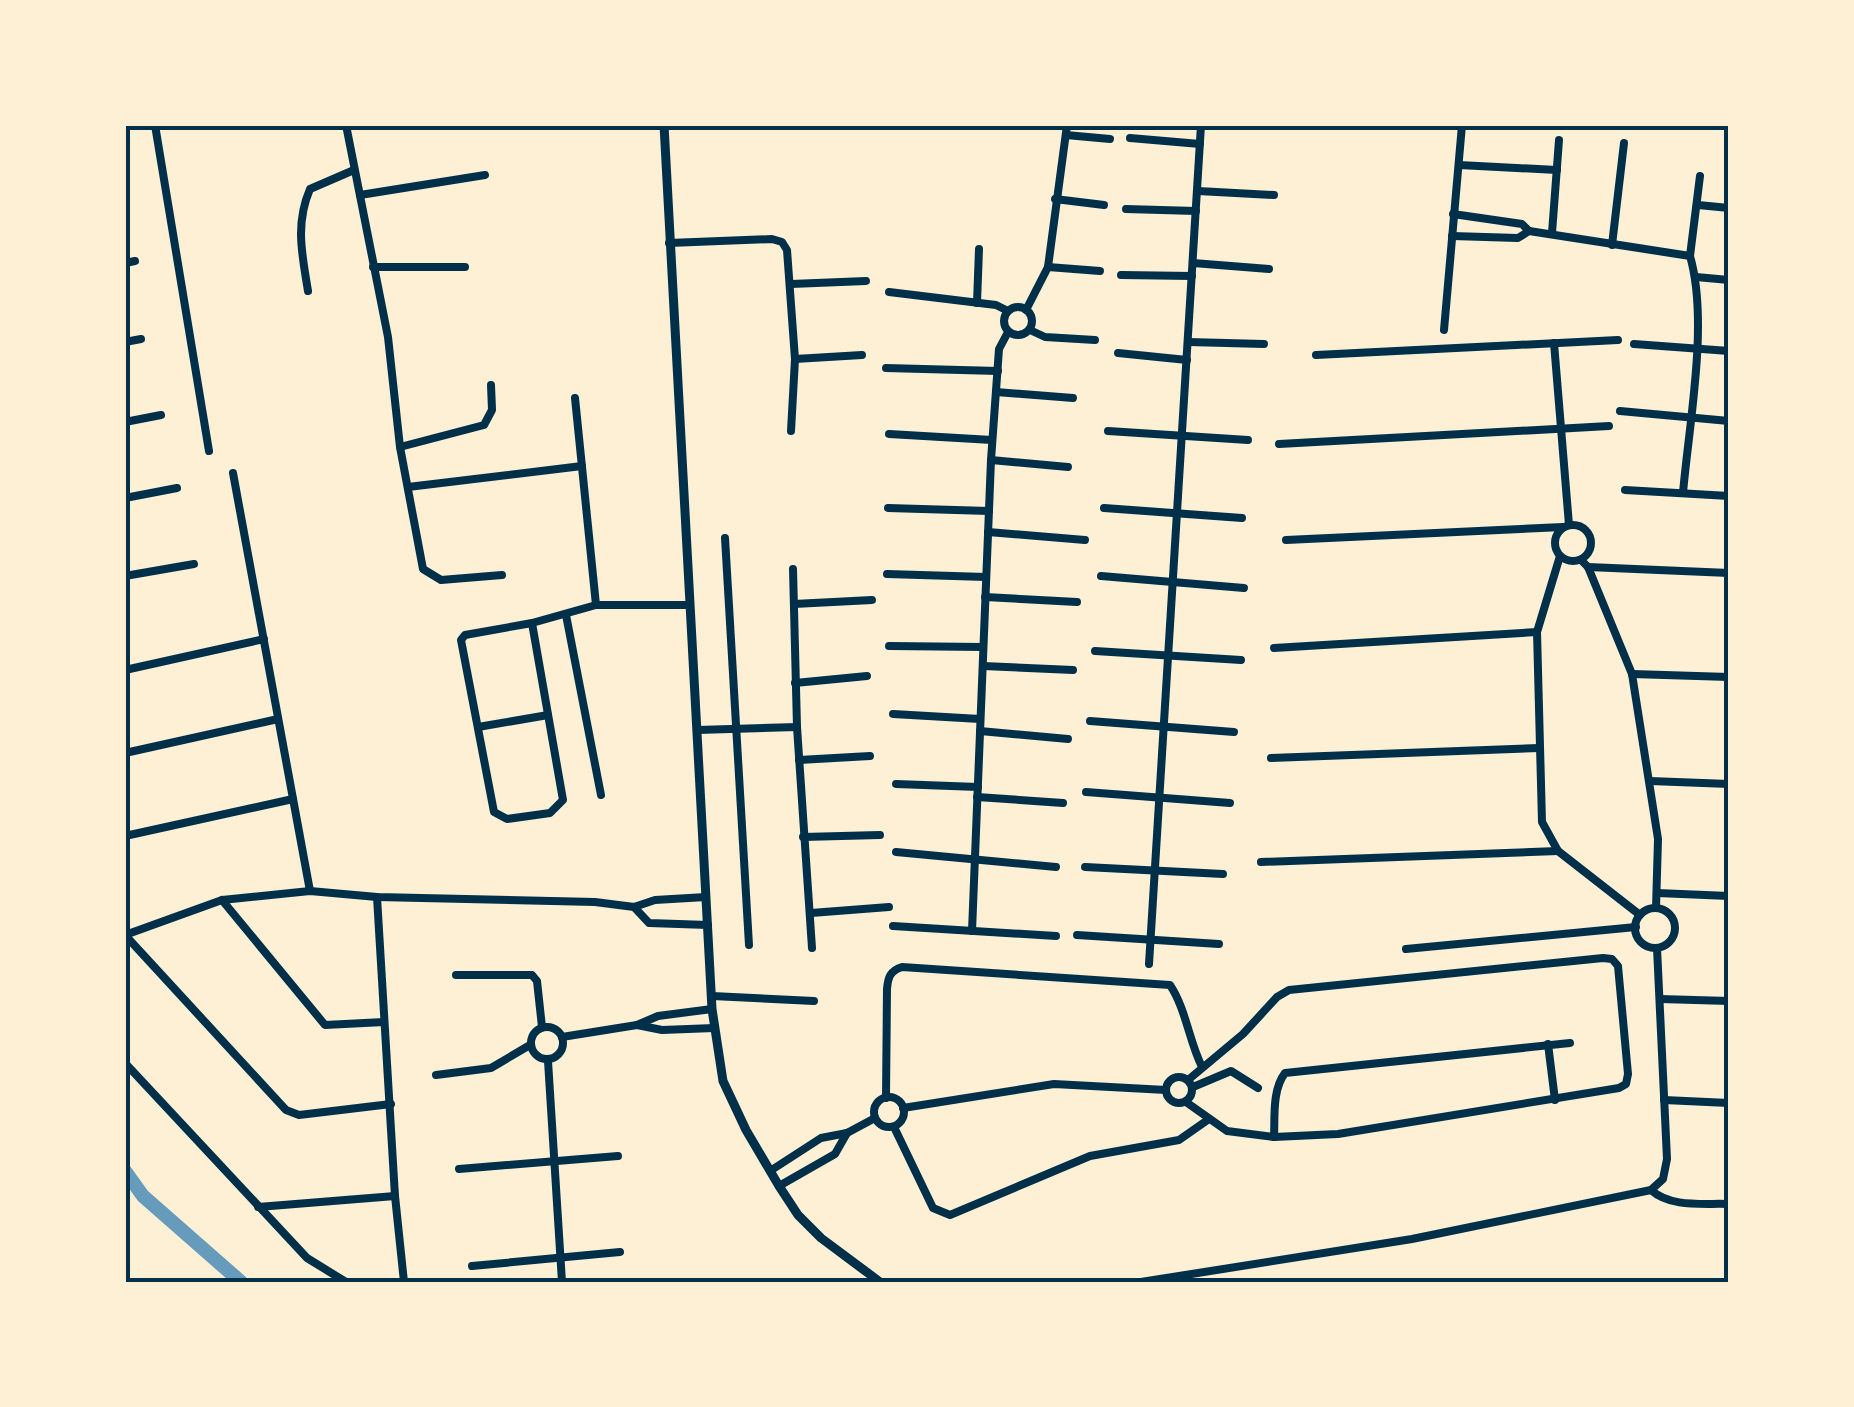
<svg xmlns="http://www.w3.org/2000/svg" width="1854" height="1407" viewBox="0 0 1854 1407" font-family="'Times New Roman',serif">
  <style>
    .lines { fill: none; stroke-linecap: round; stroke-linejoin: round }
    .canal { stroke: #669bbc; stroke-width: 14 }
    .minor { stroke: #003049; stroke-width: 8 }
    .tertiary { stroke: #003049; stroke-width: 9 }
    .neatline { fill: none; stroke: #003049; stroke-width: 4 }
  </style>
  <rect width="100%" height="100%" fill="#fdf0d5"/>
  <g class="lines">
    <path class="canal" d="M125,1171L143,1196L241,1282"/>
    <g class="minor">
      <path d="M155,125L209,451"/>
      <path d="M346,125L388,337L400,447L423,569L441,580L502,575"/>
      <path d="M1277,125L1286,126"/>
      <path d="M1066,135L1110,139"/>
      <path d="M1130,138L1200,144"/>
      <path d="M1459,165L1557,170"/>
      <path d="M1198,191L1274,195"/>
      <path d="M360,195L485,175"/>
      <path d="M1055,199L1104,205"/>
      <path d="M1698,205L1729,208"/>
      <path d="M1126,209L1196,211"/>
      <path d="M1453,214L1522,224L1529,231L1690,256C1709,322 1689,423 1683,493"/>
      <path d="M1552,233L1559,140"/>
      <path d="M1452,236L1518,238L1529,231"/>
      <path d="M669,243L772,239L782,242L787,250L795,359L791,431"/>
      <path d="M1612,245L1624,143"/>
      <path d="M1690,256L1700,176"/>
      <path d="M125,263L135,261"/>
      <path d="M1193,263L1269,269"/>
      <path d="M373,267H465"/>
      <path d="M1048,267L1100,271"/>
      <path d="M1121,275L1192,276"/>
      <path d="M1696,277L1729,280"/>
      <path d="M791,284L866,281"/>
      <path d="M308,291C302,254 295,224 310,189L354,170"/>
      <path d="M889,292L996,305L1008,311"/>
      <path d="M977,303L979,249"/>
      <circle cx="1018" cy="321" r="14"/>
      <path d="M1026,310L1048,267L1067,125"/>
      <path d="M1030,330L1045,337L1095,340"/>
      <path d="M1444,330L1462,125"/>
      <path d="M125,342L141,339"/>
      <path d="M1188,342L1264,344"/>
      <path d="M1554,343L1569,525"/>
      <path d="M1634,344L1729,351"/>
      <path d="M1118,353L1187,360"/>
      <path d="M1316,355L1618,340"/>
      <path d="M795,359L862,355"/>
      <path d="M886,368L998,371"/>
      <path d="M996,392L1073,398"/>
      <path d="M575,398L596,605"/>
      <path d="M1620,411L1729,421"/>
      <path d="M125,422L161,415"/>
      <path d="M1108,431L1248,440"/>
      <path d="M889,434L992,440"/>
      <path d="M1279,444L1609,426"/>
      <path d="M400,447L484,425L492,410L491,385"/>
      <path d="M991,460L1068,467"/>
      <path d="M233,473L310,891"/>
      <path d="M408,487L582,466"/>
      <path d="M1625,490L1729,496"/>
      <path d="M125,498L177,488"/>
      <path d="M888,508L989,511"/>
      <path d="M1104,508L1242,518"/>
      <circle cx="1573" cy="543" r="18"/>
      <path d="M988,532L1085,540"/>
      <path d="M725,538L749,945"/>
      <path d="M1286,540L1563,527"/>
      <path d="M1560,556L1537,632L1542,822L1558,851L1640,915"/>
      <path d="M1582,561L1588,567L1632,674L1658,839L1656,908"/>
      <path d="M1588,567L1729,573"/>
      <path d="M793,569L797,727L812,948"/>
      <path d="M887,574L986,577"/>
      <path d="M125,576L194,564"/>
      <path d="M1101,576L1244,588"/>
      <path d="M985,597L1077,602"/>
      <path d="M794,604L872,600"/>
      <path d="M566,615L601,795"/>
      <path d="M532,623L563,800L550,813L507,819L494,812L461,640L465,635L532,623L596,605H688"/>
      <path d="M889,646L983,647"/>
      <path d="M1274,648L1537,632"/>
      <path d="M1095,651L1241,660"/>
      <path d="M983,666L1073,670"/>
      <path d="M125,670L264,639"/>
      <path d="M1632,674L1729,677"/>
      <path d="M795,683L867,676"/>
      <path d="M893,714L980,719"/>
      <path d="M1090,721L1234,732"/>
      <path d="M478,727L548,715"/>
      <path d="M697,730L797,727"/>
      <path d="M980,731L1068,739"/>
      <path d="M125,753L278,719"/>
      <path d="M1271,758L1539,748"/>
      <path d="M799,760L870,756"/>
      <path d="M1650,781L1729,784"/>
      <path d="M896,784L978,787"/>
      <path d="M1086,792L1230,803"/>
      <path d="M977,797L1063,803"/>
      <path d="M125,836L293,799"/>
      <path d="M803,837L880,835"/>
      <path d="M896,852L1056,867"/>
      <path d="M1261,862L1558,851"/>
      <path d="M1085,867L1223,874"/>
      <path d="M1657,893L1729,896"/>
      <path d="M377,897L395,1196L404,1282"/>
      <path d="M222,900L325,1025L384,1022"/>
      <path d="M634,907L649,923L708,925"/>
      <circle cx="1655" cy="928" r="20"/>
      <path d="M811,913L889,907"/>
      <path d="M893,926L1056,936"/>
      <path d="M972,931L991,460L999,349L1008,332"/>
      <path d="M125,935L222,900L310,891L377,897L595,902L634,907L655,900L706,897"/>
      <path d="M125,935L286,1110L299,1115L391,1104"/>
      <path d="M1077,935L1219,944"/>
      <path d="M1406,949L1636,927"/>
      <path d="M1149,964L1201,125"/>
      <path d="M456,975H532L537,981L542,1027"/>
      <path d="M712,996L814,1001"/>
      <path d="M1660,999L1729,1001"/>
      <path d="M637,1025L662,1030L714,1028"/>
      <circle cx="547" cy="1043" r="16"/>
      <path d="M562,1037L637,1025L658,1016L712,1009"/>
      <path d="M1548,1044L1555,1100"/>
      <path d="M548,1061L562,1282"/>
      <path d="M125,1063L307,1258L346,1282"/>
      <path d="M436,1075L491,1068L530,1045"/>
      <circle cx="1179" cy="1090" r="13"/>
      <path d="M1193,1087L1231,1071L1258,1088"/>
      <circle cx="889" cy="1112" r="15"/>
      <path d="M886,1098L887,989C888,977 890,971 902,967L1170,985C1186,1009 1189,1041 1202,1067"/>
      <path d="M1664,1100L1729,1103"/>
      <path d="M1186,1102L1227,1131L1274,1137L1338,1134L1619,1088L1626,1084L1628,1074L1618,966L1612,959L1603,958L1289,990L1277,997L1243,1034L1188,1080"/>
      <path d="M903,1108L1054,1084L1166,1090"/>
      <path d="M894,1127L933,1208L950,1215L1090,1156L1179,1140L1209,1119"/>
      <path d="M1274,1137C1275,1117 1272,1090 1285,1073L1570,1043"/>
      <path d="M459,1169L618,1156"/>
      <path d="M770,1171L821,1138L847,1133L875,1118"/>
      <path d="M779,1186L835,1154L847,1133"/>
      <path d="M1651,1190C1671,1208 1703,1203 1729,1204"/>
      <path d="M258,1207L395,1196"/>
      <path d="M472,1266L620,1252"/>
      <path d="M1141,1282L1412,1239L1651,1190L1663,1179L1667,1159L1657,948"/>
    </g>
    <path class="tertiary" d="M664,125L712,1009L723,1081L746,1130L779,1186L798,1215L821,1238L880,1282"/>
  </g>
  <rect width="1854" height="1407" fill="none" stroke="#fdf0d5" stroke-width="255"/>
  <rect x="128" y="128" width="1598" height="1152" class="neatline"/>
</svg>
